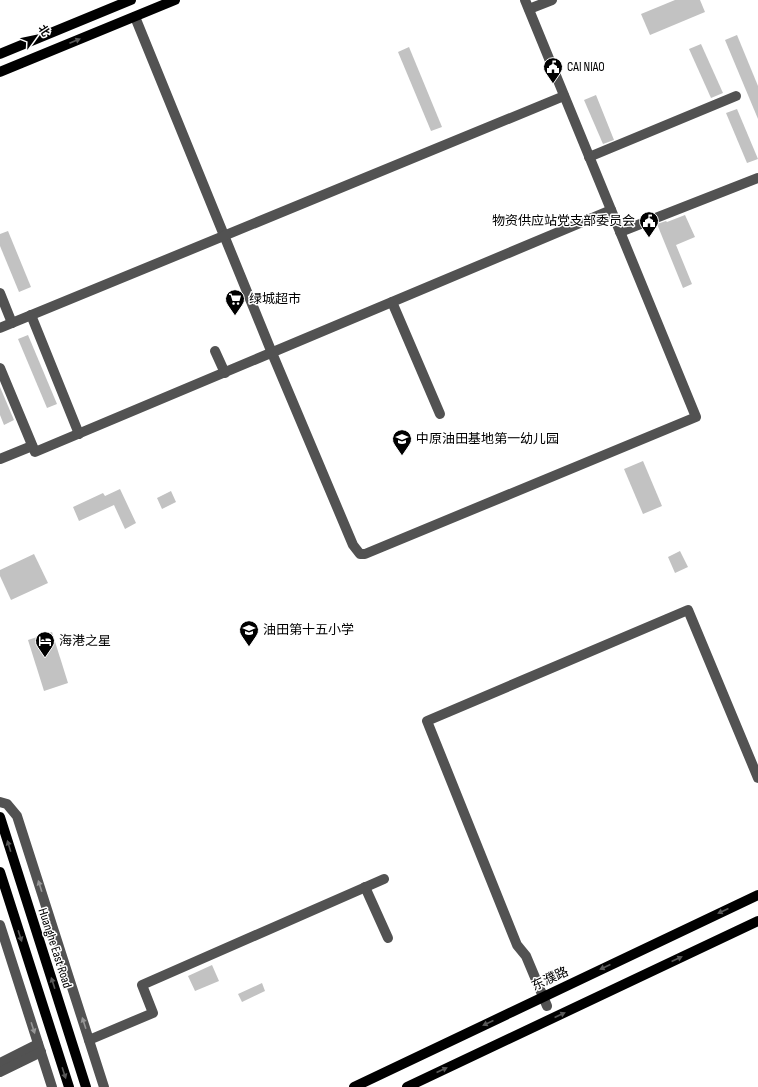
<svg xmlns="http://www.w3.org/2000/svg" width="758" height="1087" viewBox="0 0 758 1087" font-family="'Sofia Sans Condensed','Noto Sans SC',sans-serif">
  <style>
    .building { fill: #c2c2c2 }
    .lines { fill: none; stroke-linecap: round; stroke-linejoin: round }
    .minor { stroke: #525252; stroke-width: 10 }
    .major { stroke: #000; stroke-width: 10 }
    .oneway { fill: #595959 }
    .oneway2 { fill: #979797 }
    .labels { text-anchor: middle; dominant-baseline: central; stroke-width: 3; stroke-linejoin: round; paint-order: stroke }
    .poi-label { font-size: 13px; fill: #000; stroke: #fff; text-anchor: start }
    .street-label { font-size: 13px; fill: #000; stroke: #fff }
  </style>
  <rect width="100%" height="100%" fill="#fff"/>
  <g class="building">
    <path d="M675,0H700L705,12L650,35L641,14Z"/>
    <path d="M737,35L758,86V119L725,40Z"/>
    <path d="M701,44L723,93L711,98L689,49Z"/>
    <path d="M409,47L442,127L431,131L398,52Z"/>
    <path d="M596,95L614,140L603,144L584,100Z"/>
    <path d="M737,109L758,159L747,163L726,113Z"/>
    <path d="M685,215L695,237L676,245L692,284L683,288L657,224L666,221L667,222Z"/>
    <path d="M8,231L31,287L19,292L0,246V234Z"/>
    <path d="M28,335L57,404L47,408L18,339Z"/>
    <path d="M0,387L14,420L4,425L0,415Z"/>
    <path d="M643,461L662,506L643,514L624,469Z"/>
    <path d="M120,489L136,523L125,529L114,505L79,521L73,507L103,493L105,496Z"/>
    <path d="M171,491L176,502L162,509L157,498Z"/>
    <path d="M680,551L688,567L675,573L668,557Z"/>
    <path d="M34,554L48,583L11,600L0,576V570Z"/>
    <path d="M52,632L68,683L44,691L28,640Z"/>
    <path d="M212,965L219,981L195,991L188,976Z"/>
    <path d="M262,983L265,991L242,1002L238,994Z"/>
  </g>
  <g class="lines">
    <g class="minor">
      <path d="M529,9L552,0"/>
      <path d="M135,17L272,353L353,545L360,554H365L696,417L525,0"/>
      <path d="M589,157L736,96"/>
      <path d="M620,232L758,178"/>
      <path d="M0,293L12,323"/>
      <path d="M392,302L440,414"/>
      <path d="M31,315L79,434"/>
      <path d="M0,328L564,96"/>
      <path d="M215,351L225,373"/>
      <path d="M0,368L35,452L611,210"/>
      <path d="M0,459L32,446"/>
      <path d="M0,802L7,804L17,816L104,1087"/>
      <path d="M365,887L388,938"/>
      <path d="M0,925L52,1087"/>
      <path d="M547,1006L526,956L517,945L427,721L688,610L758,778"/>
      <path d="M89,1040L153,1013L142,985L384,879"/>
      <path d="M0,1063L38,1044"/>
      <path d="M0,1072L41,1052"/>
    </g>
    <g class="major">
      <path d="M0,54L131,0"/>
      <path d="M0,72L175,0"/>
      <path d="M0,817L86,1087"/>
      <path d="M0,872L69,1087"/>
      <path d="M354,1087L758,895"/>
      <path d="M407,1087L758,921"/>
    </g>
  </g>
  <defs><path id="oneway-solid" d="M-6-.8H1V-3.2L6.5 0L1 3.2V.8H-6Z"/></defs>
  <g class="oneway">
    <use href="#oneway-solid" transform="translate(75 41) rotate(-23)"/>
    <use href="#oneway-solid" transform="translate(9 846) rotate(-107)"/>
    <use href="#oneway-solid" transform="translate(723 911) rotate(155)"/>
    <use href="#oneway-solid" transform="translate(20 936) rotate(72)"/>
    <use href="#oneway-solid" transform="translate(677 959) rotate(-25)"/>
    <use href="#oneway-solid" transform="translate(605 967) rotate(155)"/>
    <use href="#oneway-solid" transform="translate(53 983) rotate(-108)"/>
    <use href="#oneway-solid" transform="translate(560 1015) rotate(-25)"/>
    <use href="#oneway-solid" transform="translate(488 1023) rotate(155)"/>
    <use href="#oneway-solid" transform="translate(442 1070) rotate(-25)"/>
    <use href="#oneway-solid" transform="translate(64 1073) rotate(72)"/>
  </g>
  <g class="oneway2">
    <use href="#oneway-solid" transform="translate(40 886) rotate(-108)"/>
    <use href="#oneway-solid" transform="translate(84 1023) rotate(-108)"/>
    <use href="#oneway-solid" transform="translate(33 1028) rotate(72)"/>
  </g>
  <defs>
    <g id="civic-pin" transform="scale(1)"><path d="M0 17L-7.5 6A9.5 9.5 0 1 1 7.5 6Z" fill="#000" stroke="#fff"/><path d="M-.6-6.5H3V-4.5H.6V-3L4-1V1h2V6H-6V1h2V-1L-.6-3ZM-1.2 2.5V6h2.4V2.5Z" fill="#fff"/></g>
    <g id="supermarket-pin" transform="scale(1)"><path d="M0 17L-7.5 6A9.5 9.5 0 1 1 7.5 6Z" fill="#000" stroke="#fff"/><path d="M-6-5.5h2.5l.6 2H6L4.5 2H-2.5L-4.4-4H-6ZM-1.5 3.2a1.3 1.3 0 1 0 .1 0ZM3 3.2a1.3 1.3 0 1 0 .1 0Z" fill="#fff"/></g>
    <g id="school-pin" transform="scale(1)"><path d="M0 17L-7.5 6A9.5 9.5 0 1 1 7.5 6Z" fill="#000" stroke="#fff"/><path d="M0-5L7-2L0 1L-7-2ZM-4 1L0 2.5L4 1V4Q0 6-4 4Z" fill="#fff"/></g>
    <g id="hotel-pin" transform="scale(1)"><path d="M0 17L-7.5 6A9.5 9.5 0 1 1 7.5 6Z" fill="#000" stroke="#fff"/><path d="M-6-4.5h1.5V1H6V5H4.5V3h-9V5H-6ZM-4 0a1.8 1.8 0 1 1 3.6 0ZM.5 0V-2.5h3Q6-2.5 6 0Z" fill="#fff"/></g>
  </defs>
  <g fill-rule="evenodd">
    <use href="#civic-pin" x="553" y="67"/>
    <use href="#civic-pin" x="649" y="221"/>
    <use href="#supermarket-pin" x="235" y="299"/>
    <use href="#school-pin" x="402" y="439"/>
    <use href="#school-pin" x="249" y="630"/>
    <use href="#hotel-pin" x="45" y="641"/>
  </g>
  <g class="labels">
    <g class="poi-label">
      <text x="567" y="67">CAI NIAO</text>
      <text x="635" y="221" text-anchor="end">物资供应站党支部委员会</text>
      <text x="249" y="299">绿城超市</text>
      <text x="416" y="439">中原油田基地第一幼儿园</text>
      <text x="263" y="630">油田第十五小学</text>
      <text x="59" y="641">海港之星</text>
    </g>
    <g class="street-label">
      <text transform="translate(55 948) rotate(72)">Huanghe East Road</text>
      <text transform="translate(550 979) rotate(-25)">东濮路</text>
    </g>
  </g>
  <g transform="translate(36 36) rotate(57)" stroke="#ffffff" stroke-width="3" paint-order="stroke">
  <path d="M0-3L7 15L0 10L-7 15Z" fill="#000000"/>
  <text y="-6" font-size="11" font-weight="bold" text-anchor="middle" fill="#000000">北</text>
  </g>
</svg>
